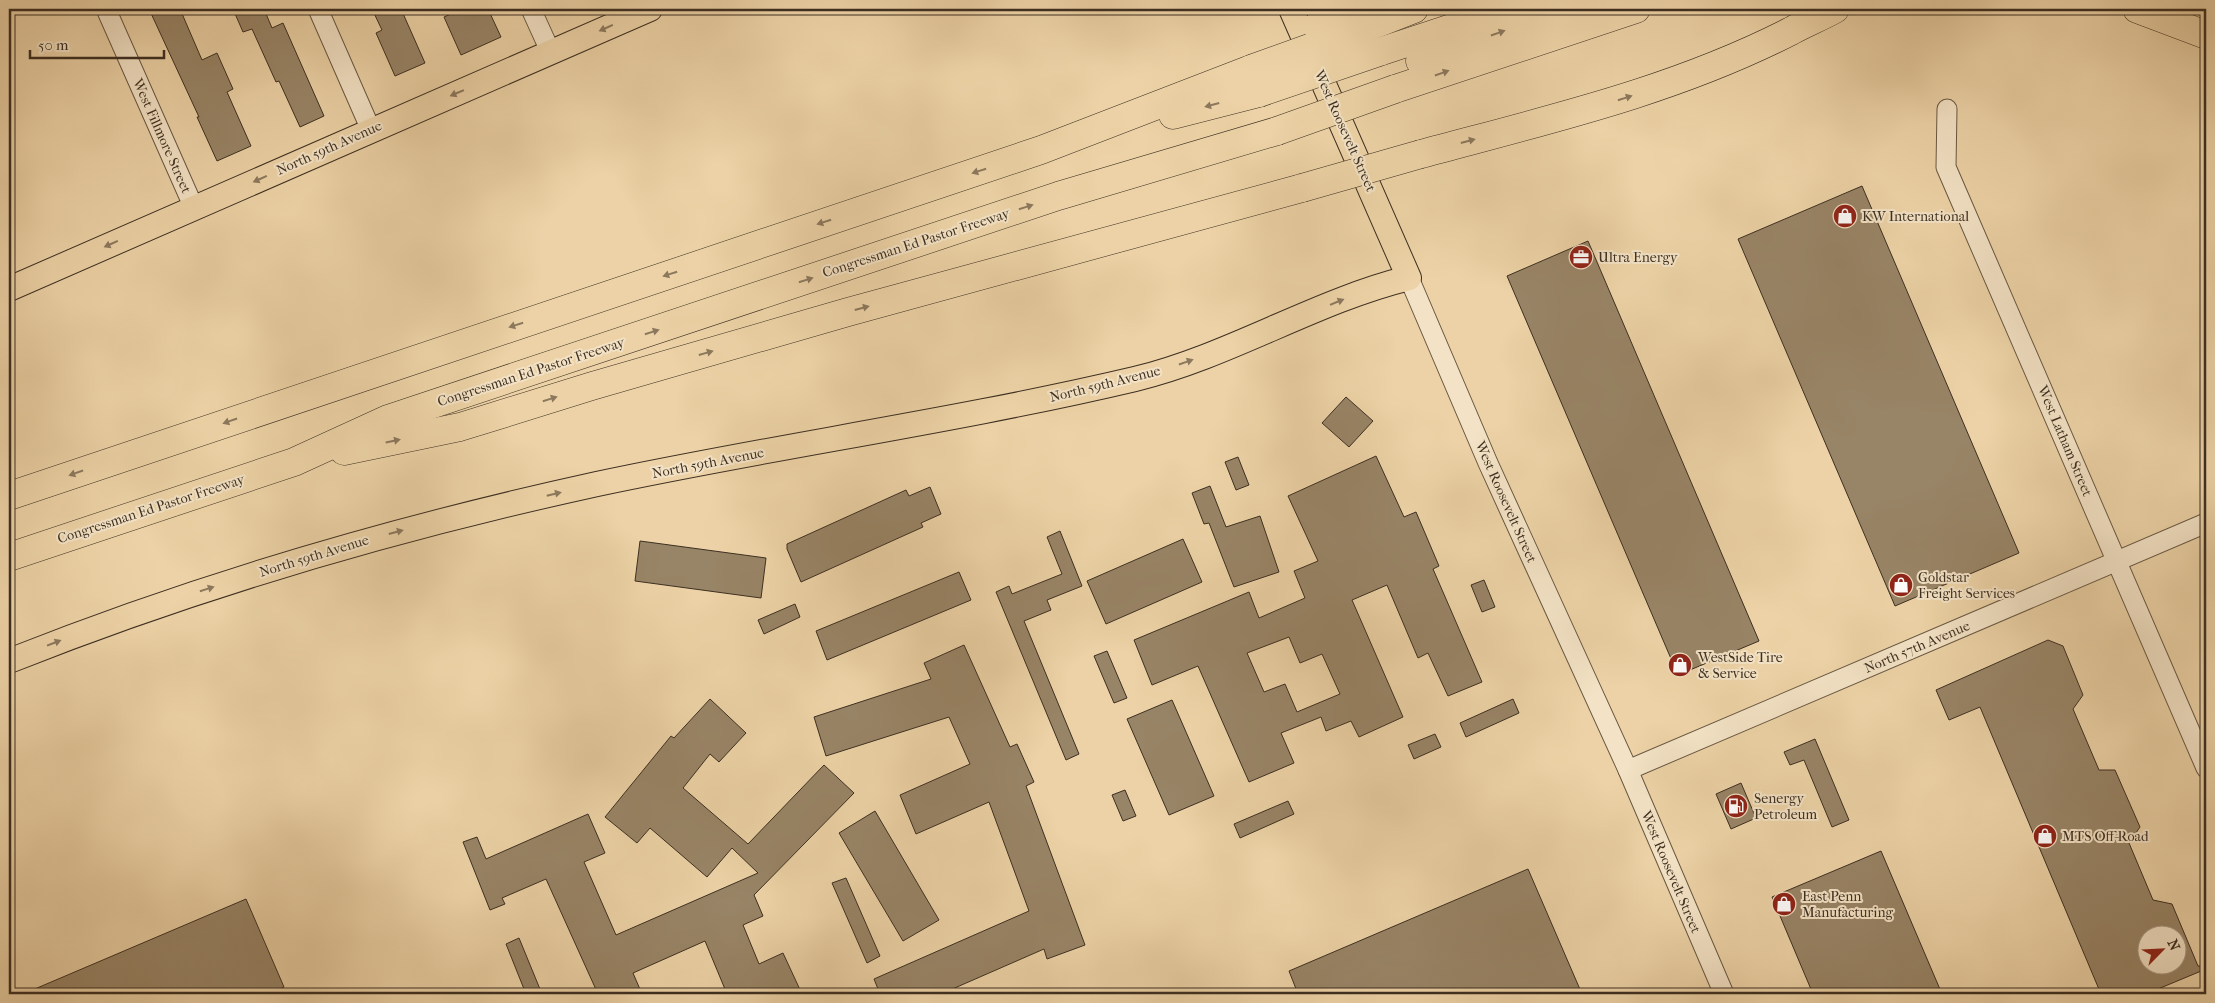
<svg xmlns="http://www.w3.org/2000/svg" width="2215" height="1003" viewBox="0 0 2215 1003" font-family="'IM FELL French Canon',serif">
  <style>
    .building { fill: #988466; stroke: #3d2f21; fill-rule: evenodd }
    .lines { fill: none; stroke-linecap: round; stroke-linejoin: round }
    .minor-casing { stroke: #695842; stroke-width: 21 }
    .major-casing { stroke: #3d2f21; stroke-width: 26 }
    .highway-casing { stroke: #3d2f21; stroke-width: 29 }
    .minor { stroke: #f3e2c5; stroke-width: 19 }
    .major { stroke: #ecd2a6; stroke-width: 24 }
    .highway { stroke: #ecd2a6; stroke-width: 28 }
    .highway-bridge-casing { stroke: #3d2f21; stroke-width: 29; stroke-linecap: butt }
    .highway-bridge { stroke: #ecd2a6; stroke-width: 28 }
    .oneway { fill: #8c785d }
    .labels { text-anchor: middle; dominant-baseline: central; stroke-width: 4; stroke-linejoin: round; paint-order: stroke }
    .street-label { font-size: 14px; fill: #3d2f21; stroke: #f3e2c5 }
    .poi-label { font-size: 14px; fill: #3d2f21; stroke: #f3e2c5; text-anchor: start }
  </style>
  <rect width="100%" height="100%" fill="#ecd2a6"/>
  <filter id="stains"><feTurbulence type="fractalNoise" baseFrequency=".004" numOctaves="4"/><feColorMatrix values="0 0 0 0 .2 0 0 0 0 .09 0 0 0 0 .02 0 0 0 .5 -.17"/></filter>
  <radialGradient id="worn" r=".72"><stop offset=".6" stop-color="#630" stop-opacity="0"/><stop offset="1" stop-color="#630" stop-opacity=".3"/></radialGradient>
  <g class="building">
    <path d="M149,9H180L202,60L217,53L233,89L227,92L251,146L217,161L197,117H199Z"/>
    <path d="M233,9H264L272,28L283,23L324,116L300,127L279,81L276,82L252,29L243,32Z"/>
    <path d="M372,9H401L425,63L395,76L376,33L382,30Z"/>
    <path d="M462,9H488L501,37L461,55L444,17Z"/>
    <path d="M1862,186L2019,553L1895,606L1738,239Z"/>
    <path d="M1588,241L1759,641L1678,675L1507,276Z"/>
    <path d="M1346,397L1373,421L1349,447L1322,423Z"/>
    <path d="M1376,456L1404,517L1416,512L1439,566L1433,569L1482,682L1448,696L1428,653L1418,658L1387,585L1352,600L1403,717L1359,737L1351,721L1326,731L1321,717L1281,733L1294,763L1249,782L1198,666L1152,685L1134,640L1249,592L1259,618L1305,598L1294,571L1318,561L1288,496ZM1289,637L1300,663L1322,654L1340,694L1297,712L1285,684L1264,692L1247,653Z"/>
    <path d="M1238,457L1249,485L1236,490L1225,462Z"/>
    <path d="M1210,486L1226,527L1260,516L1279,572L1234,587L1209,523L1204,524L1192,493Z"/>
    <path d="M930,487L941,514L921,523L923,527L801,582L787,549V544L906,490L909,496Z"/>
    <path d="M1060,531L1082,586L1047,600L1051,610L1024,621L1079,754L1066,760L996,592L1009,586L1012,594L1062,574L1047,537Z"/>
    <path d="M1183,539L1202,582L1106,624L1087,581Z"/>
    <path d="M640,541L766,558L761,598L635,581Z"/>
    <path d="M959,572L971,600L827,660L816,631Z"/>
    <path d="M1484,580L1495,607L1482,612L1471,585Z"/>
    <path d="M795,604L800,617L764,634L758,620Z"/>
    <path d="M2048,640L2063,646L2083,695L2073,709L2099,770H2115L2140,827L2129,843L2153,900L2172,904L2198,966H2206V969L2146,994H2101L1980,707L1949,720L1936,690ZM2148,936H2178V966H2148Z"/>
    <path d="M964,645L1010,747L1017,744L1034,782L1026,786L1085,945L1047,959L1044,949L941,994H880L874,979L1029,911L989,802L916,834L900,795L970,764L949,717L826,756L814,717L931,679L924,663Z"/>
    <path d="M1107,651L1127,698L1114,703L1094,656Z"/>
    <path d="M710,699L746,733L719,762L710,754L683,788L748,844L824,765L854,793L754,895L763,916L743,925L759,964L783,953L802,994H727L705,941L633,973L642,994H598L546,879L502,898L505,904L490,910L463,842L477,837L486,859L588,814L605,853L584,862L616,935L758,873L732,848L707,877L650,828L637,843L605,817L671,736L674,738Z"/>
    <path d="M1513,699L1519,713L1466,737L1460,723Z"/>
    <path d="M1172,700L1214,796L1169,815L1127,719Z"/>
    <path d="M1435,734L1441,747L1414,759L1408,745Z"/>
    <path d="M1815,739L1849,820L1832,827L1804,760L1790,765L1784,752Z"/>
    <path d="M1741,783L1756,818L1731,829L1716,794Z"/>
    <path d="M1125,790L1136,816L1123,821L1112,795Z"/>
    <path d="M1288,801L1294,814L1240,838L1234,824Z"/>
    <path d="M875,811L939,920L903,941L839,833Z"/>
    <path d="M1881,851L1942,994H1813L1772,897Z"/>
    <path d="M1528,869L1582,994H1298L1289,971Z"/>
    <path d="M846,878L880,956L867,963L832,883Z"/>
    <path d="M246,899L284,987L267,994H23Z"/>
    <path d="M519,938L542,994H526L506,944Z"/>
  </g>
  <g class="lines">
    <g class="minor-casing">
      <g id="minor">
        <path d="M106,9L194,208"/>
        <path d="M318,9L371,130"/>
        <path d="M531,9L551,53"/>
        <path d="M1947,109L1946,167L2206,768"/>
        <path d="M1409,278L1488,463L1628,770L1724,994"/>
        <path d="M1628,770L2206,523"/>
      </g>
    </g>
    <g class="major-casing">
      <g id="major">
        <path d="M9,289L650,9"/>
        <path d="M9,661C200,585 396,528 597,484C775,446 957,421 1135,379C1230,356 1315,301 1409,278L1291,9"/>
      </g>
    </g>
    <g class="highway-casing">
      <g id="highway">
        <path d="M2137,9L2206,35"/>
        <path d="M1368,27L1414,9"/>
        <path d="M1379,52L1509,9"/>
        <path d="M1420,61L1568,9"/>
        <path d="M1395,89L1636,9"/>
        <path d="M1173,115L1259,93"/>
        <path d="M1421,154C1547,120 1674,91 1791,31C1805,23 1821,17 1835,9"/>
        <path d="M344,451L460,427L592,386L848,312L1302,188"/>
        <path d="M9,496L1041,150L1251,69"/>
        <path d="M9,557L294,462L388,419L1058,196L1277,131"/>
      </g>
    </g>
    <use href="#minor" class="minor"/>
    <use href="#major" class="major"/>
    <use href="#highway" class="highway"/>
    <g class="highway-bridge-casing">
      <g id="highway-bridge">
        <path d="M1317,26L1360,10"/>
        <path d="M1251,69L1368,27"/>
        <path d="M1259,93L1379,52"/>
        <path d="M1277,131L1395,89"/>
        <path d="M1302,188L1421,154"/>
      </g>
    </g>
    <use href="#highway-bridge" class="highway-bridge"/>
  </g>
  <defs><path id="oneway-solid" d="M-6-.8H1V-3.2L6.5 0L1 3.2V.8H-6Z" transform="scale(1.25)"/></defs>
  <g class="oneway">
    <use href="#oneway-solid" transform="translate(606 28) rotate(156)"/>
    <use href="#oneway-solid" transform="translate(1498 33) rotate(-19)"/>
    <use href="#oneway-solid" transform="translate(1442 73) rotate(-19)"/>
    <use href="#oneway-solid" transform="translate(457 93) rotate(157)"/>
    <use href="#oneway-solid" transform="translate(1625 98) rotate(-18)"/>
    <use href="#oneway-solid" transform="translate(1212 105) rotate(165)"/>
    <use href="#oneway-solid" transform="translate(1468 141) rotate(-15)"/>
    <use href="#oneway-solid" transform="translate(979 171) rotate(162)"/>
    <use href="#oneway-solid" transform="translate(260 179) rotate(156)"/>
    <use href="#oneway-solid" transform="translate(1026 207) rotate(-18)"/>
    <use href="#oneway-solid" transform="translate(824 222) rotate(162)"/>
    <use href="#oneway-solid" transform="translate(111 244) rotate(156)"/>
    <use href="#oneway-solid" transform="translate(670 274) rotate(162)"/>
    <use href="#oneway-solid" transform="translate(806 280) rotate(-18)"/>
    <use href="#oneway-solid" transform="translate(1337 302) rotate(-22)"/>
    <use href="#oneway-solid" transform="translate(862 308) rotate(-15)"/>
    <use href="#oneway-solid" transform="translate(516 325) rotate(162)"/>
    <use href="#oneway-solid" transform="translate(652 332) rotate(-18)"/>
    <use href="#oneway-solid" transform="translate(706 353) rotate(-16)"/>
    <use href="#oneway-solid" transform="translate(1186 362) rotate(-19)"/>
    <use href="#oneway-solid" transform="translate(550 399) rotate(-17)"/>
    <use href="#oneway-solid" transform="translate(230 421) rotate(161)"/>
    <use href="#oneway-solid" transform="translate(393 441) rotate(-12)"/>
    <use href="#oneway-solid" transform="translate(76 473) rotate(161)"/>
    <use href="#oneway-solid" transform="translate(554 494) rotate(-13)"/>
    <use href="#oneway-solid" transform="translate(396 532) rotate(-15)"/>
    <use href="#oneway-solid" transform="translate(207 589) rotate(-18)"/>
    <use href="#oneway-solid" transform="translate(54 643) rotate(-21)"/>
  </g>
  <defs>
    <g id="shop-disc" transform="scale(1.25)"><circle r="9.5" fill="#8f2418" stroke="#f3e2c5"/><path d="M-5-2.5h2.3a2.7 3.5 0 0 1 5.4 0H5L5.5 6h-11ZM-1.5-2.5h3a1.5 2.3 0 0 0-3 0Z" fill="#fff"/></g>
    <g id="office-disc" transform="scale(1.25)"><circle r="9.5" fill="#8f2418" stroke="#f3e2c5"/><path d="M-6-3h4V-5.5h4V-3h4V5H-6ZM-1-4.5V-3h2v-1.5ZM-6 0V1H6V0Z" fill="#fff"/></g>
    <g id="fuel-disc" transform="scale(1.25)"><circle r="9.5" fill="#8f2418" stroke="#f3e2c5"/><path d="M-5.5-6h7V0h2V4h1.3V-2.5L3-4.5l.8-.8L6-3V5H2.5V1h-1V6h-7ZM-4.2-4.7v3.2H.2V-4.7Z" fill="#fff"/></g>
  </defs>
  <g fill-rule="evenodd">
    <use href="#shop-disc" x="1845" y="216"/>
    <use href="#office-disc" x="1581" y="257"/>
    <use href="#shop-disc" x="1901" y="585"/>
    <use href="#shop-disc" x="1680" y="665"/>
    <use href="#fuel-disc" x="1736" y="806"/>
    <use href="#shop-disc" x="2045" y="836"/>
    <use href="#shop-disc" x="1784" y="904"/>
  </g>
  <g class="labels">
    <g class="street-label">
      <text transform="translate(1345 131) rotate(66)">West Roosevelt Street</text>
      <text transform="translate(162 136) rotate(66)">West Fillmore Street</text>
      <text transform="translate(329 148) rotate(-24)">North 59th Avenue</text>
      <text transform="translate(916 243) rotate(-18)">Congressman Ed Pastor Freeway</text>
      <text transform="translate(531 372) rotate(-18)">Congressman Ed Pastor Freeway</text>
      <text transform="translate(1105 384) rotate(-14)">North 59th Avenue</text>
      <text transform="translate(2065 441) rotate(67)">West Latham Street</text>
      <text transform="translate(708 463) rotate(-11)">North 59th Avenue</text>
      <text transform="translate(1506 502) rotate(66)">West Roosevelt Street</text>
      <text transform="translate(151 509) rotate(-18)">Congressman Ed Pastor Freeway</text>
      <text transform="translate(314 556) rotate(-17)">North 59th Avenue</text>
      <text transform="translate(1917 647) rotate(-23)">North 57th Avenue</text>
      <text transform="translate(1671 872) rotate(67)">West Roosevelt Street</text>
    </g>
    <g class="poi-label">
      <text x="1862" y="216">KW International</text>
      <text x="1598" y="257">Ultra Energy</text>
      <text x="1918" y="577">Goldstar<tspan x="1918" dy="16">Freight Services</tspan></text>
      <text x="1698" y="657">WestSide Tire<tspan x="1698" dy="16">&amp; Service</tspan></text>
      <text x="1754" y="798">Senergy<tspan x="1754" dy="16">Petroleum</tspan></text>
      <text x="2062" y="836">MTS Off-Road</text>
      <text x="1802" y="896">East Penn<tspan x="1802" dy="16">Manufacturing</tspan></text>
    </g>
  </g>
  <rect width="2215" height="1003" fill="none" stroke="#ecd2a6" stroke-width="30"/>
  <rect x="10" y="10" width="2195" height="983" fill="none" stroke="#3d2f21" stroke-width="2.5"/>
  <rect x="15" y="15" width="2185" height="973" fill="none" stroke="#3d2f21"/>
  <g transform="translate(2162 950) rotate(66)"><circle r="24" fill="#f3e2c5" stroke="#aa9a83"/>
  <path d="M0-4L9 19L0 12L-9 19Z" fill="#8f2418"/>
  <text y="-8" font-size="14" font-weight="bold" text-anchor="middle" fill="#3d2f21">N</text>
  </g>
  <path d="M30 50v8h134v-8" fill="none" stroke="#3d2f21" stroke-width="2.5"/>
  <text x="38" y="50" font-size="15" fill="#3d2f21" stroke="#f3e2c5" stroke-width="4" paint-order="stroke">50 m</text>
  <rect width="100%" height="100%" filter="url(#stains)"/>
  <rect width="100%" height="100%" fill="url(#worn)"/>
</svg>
